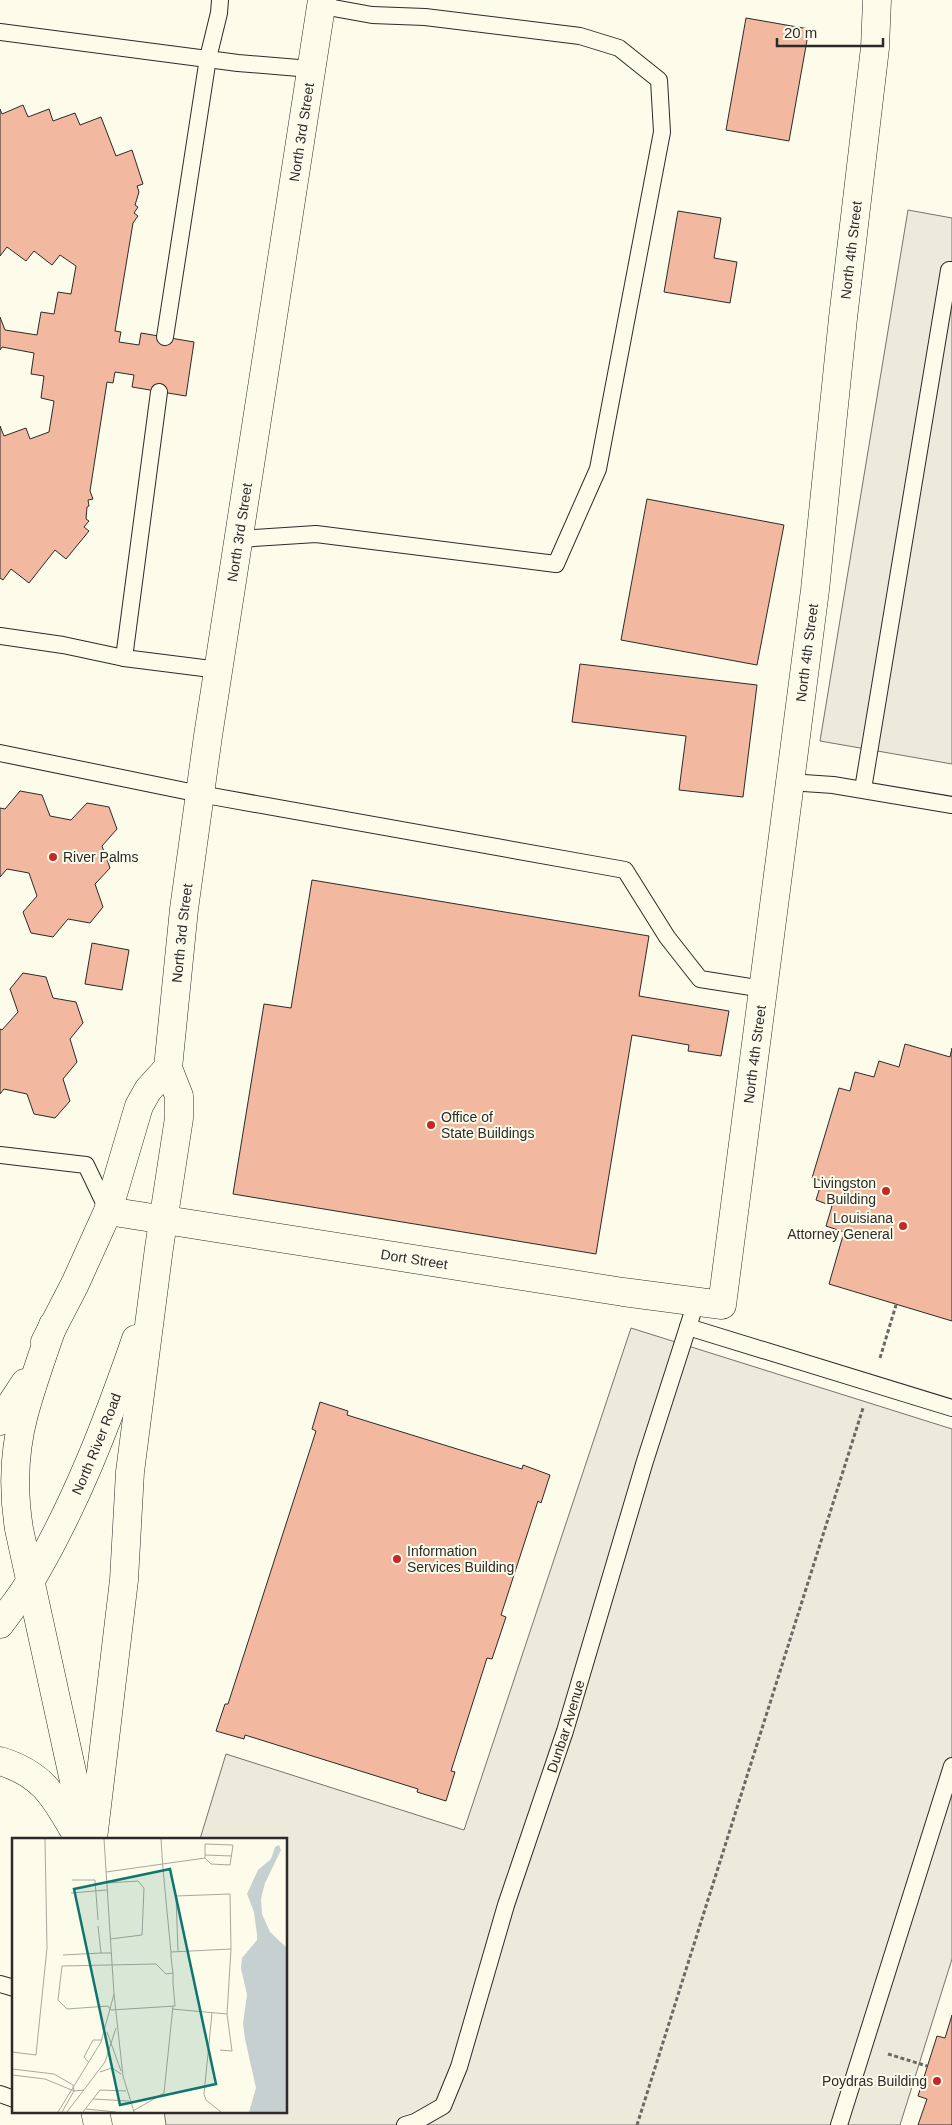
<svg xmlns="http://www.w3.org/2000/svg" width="952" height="2125" viewBox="0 0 952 2125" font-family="Helvetica,sans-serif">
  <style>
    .parking { fill: #eceadb; stroke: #74746e }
    .building { fill: #f2b8a0; stroke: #2b2b2b }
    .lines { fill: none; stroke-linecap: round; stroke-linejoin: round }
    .service-casing { stroke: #2b2b2b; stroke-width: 18 }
    .minor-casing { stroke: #2b2b2b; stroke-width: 29 }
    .secondary-casing { stroke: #2b2b2b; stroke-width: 29 }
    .primary-casing { stroke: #2b2b2b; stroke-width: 29 }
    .path { stroke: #6a6964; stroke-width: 3; stroke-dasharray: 4 2.5; stroke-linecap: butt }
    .service { stroke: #fdfbea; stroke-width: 16 }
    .minor { stroke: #fdfbea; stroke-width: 28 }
    .secondary { stroke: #fdfbea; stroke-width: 28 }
    .primary { stroke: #fdfbea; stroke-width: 28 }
    .poi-dot { fill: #c62828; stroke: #fdfbea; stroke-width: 2 }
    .labels { text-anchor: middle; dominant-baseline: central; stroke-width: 4; stroke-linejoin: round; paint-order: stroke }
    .street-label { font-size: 14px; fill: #2b2b2b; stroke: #fdfbea }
    .poi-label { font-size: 14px; fill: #2b2b2b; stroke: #fdfbea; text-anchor: start }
    .inset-road { fill: none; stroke: #a9a89e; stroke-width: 1 }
    .view { fill: #0f766e; fill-opacity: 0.15; stroke: #0f766e; stroke-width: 2.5 }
    .inset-edge { fill: none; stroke: #2b2b2b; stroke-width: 2.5 }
  </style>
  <rect width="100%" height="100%" fill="#fdfbea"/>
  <g class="parking">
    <path d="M908,210L952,218V764L820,741Z"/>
    <path d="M631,1328L952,1429V1959L900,2125H166L164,2111H286V1839H200L226,1754L464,1830Z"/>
  </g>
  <g class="building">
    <path d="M746,18L809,29L789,141L726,130Z"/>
    <path d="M23,105L28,117L49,109L53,121L75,113L80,125L101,117L116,156L132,150L143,184L137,186L139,192L135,205L138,207L134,213L138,216L133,223L115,331L121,332L119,342L139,345L141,333L194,342L186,396L132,387L134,375L115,372L113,383L107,382L90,491L93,499L88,500L89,506L87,507L86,519L89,521L84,527L89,531L66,559L55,550L29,583L11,569L3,580L0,578V426L4,436L26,428L30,439L49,432L54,401L41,398L44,376L31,374L34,353L2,347L0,350V317L5,330L37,335L41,312L54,314L58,292L71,294L76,266L60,255L52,265L34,251L26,261L7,247L0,256V109L2,114Z"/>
    <path d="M678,211L721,218L714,258L737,262L730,303L664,292Z"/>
    <path d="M647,499L784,525L757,665L621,640Z"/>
    <path d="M580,664L757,685L743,797L679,790L686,736L572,722Z"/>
    <path d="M20,791L42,795L50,816L71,820L87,803L109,807L117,829L102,846L110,868L95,884L103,907L90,923L68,919L53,937L31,933L23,912L37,896L29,873L7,869L0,877V808L5,809Z"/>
    <path d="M312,880L649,936L639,996L729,1011L721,1056L688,1051L689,1045L632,1035L596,1254L233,1194L264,1004L291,1008Z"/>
    <path d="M92,943L129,950L122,990L85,984Z"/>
    <path d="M23,973L46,977L53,998L76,1002L83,1023L70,1039L77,1062L63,1079L70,1101L55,1118L34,1114L27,1094L4,1089L0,1094V1029L2,1030L18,1012L10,989Z"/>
    <path d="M905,1044L950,1057L952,1048V1321L829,1284L844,1232L826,1226L832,1206L816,1200L822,1181L812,1178L839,1088L850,1091L855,1072L874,1077L879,1061L899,1067Z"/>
    <path d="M320,1402L348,1411L347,1415L522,1469L523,1465L550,1475L541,1503L538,1501L501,1615L506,1617L492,1659L487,1658L451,1771L455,1772L446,1801L417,1792L418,1789L245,1735L244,1739L216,1731L225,1704H228L316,1431L312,1429Z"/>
    <path d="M952,2015V2125H918L927,2099L918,2096L937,2036L945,2038Z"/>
  </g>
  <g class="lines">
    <g class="service-casing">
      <g id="service">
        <path d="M0,32L238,63L311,69"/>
        <path d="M165,337L208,58L219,13L220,0"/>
        <path d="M159,392L124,658L219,670"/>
        <path d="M239,539L316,534L556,564L598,469L662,132L659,80L619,48L580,36L425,17L372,15L322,6"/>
        <path d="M0,636L63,645L124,658"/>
        <path d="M0,753L200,794L625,870L667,937L700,979L764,989"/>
        <path d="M789,782L833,785L952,805"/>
        <path d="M863,789L949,270H952"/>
        <path d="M0,1155L86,1165L108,1211"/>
        <path d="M688,1327L952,1408"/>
        <path d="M0,1984L14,1988"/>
        <path d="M0,2094L14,2099"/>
        <path id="s1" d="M405,2125L415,2122L443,2106L459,2067L506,1905L565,1731L645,1461L696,1302"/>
        <path d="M839,2125L952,1766"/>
      </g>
    </g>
    <g class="minor-casing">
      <g id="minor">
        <path id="s2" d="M108,1211L623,1292L722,1305L815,590L843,318L875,48L877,0"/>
      </g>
    </g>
    <g class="secondary-casing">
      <path id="secondary" d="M95,2111L98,2125"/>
    </g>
    <g class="primary-casing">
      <g id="primary">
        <path d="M53,1325C43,1354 32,1384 24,1414C14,1451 13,1491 19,1529L86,1836"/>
        <path d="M45,1342L75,1284L108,1211L139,1106L148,1090L168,1068"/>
        <path d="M0,1421L25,1383"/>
        <path id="s3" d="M0,1624C10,1610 22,1596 31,1580C76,1504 107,1423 136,1339"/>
        <path d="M0,1761C46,1775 56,1800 79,1839"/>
        <path id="s4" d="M93,1839L124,1580L130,1472L159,1248L179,1118V1096L168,1068L184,909L208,736L322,0"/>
      </g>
    </g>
    <g class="path">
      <path d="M880,1358L896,1305"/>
      <path d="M888,2054L927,2066"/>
      <path d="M637,2125L863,1408"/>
    </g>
    <use href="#service" class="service"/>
    <use href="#minor" class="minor"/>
    <use href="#secondary" class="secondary"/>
    <use href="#primary" class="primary"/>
  </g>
  <g class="poi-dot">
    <circle cx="53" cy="857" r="5"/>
    <circle cx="431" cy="1125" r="5"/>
    <circle cx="886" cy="1191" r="5"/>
    <circle cx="903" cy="1226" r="5"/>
    <circle cx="397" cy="1559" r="5"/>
    <circle cx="937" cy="2081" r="5"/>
  </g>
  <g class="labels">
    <g class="street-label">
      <text stroke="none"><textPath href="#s4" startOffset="1724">North 3rd Street</textPath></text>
      <text stroke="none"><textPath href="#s2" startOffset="1684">North 4th Street</textPath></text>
      <text stroke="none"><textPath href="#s4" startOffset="1319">North 3rd Street</textPath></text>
      <text stroke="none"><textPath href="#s2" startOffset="1279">North 4th Street</textPath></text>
      <text stroke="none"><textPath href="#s4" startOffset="914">North 3rd Street</textPath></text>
      <text stroke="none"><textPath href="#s2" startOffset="874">North 4th Street</textPath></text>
      <text stroke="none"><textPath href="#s2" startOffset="310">Dort Street</textPath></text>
      <text stroke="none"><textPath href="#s3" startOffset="205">North River Road</textPath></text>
      <text stroke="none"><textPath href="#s1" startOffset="442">Dunbar Avenue</textPath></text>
    </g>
    <g class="poi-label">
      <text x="63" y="857">River Palms</text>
      <text x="441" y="1117">Office of<tspan x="441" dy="16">State Buildings</tspan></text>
      <text x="876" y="1183" text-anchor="end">Livingston<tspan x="876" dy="16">Building</tspan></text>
      <text x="893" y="1218" text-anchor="end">Louisiana<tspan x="893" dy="16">Attorney General</tspan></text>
      <text x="407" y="1551">Information<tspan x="407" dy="16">Services Building</tspan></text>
      <text x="927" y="2081" text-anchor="end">Poydras Building</text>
    </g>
  </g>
  <g transform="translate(12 1838)">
    <rect width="275" height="275" fill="#fdfbea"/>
    <path d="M267,7L269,12L253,45L249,61L250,76L258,94L275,110V274H237L244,250L233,201L231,185L235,157L229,130L230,120L245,102V97L242,74L235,56L246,32L259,21L263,9Z" fill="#c7d0d0"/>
    <path class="inset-road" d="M92,1L102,156L111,238L122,274M149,1L151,31L157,94L159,114V119L161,135V145L163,168L99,172L96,168L55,171L46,162L50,128L144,126L154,136L161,135M193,17L220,18M94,34L193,20V6L221,7L218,27L199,26L193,20M60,42H83L86,82M95,45L126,43L132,50L130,97L98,101M59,55L95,52M86,88L89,115H99M159,114L219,111L218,56L164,58L166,113M51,117L89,115M160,171L215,176L220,213L208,212M200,175L192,256L194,262L209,274M215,176L219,111M95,194L109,233M0,214L24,217L35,110L33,1M77,225L72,219L81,202H90M0,231L42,236L61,247M88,234L100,230L109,236M0,237L33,241L62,253L72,252M81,261L117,263M74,271L104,274M121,273L152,255L161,168M46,274L89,204L102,156M50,274L62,253L61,247M55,274L93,224L104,190M71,274L88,252L114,253"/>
    <path class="view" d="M158,31L204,246L108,267L62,51Z"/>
    <rect width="275" height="275" class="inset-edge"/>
  </g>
  <path d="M777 38v8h106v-8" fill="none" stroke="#2b2b2b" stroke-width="2.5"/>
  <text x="784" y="38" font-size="15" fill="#2b2b2b" stroke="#fdfbea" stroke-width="4" paint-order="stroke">20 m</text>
</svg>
